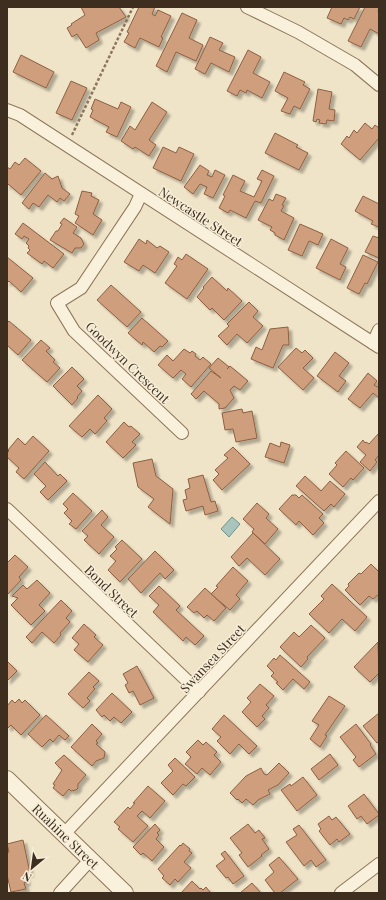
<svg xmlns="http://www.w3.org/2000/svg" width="386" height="900" viewBox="0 0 386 900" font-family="'Playfair Display',serif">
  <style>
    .water { fill: #a9c4bc; stroke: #6f938a }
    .building { fill: #cf9f7d; stroke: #8d5f41; filter: url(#shadow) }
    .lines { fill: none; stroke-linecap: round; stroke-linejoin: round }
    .minor-casing { stroke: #8d765c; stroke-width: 14 }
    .tertiary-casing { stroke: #8d765c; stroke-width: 18 }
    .path { stroke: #8d765c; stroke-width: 2.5; stroke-dasharray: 3 2; stroke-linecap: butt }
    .minor { stroke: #faf1dc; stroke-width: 12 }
    .tertiary { stroke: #faf1dc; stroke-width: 16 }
    .labels { text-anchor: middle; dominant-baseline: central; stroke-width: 3; stroke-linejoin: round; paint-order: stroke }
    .street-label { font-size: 13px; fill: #3d2e20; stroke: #f7eed8 }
  </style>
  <defs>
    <filter id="shadow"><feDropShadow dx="3.5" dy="3.5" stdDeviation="1" flood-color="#0004"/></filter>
  </defs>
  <rect width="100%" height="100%" fill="#f0e4c8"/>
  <path class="water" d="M232,517L240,524L229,537L221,529Z"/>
  <g class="building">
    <path d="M81,7H119L126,17L96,33L99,40L86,48L77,34L72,37L67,28L72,25L71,24L85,15Z"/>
    <path d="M139,7H155L152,14L155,16L158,10L171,16L161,37L163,38L159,47L140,38L135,48L124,42L129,33L127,32Z"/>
    <path d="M332,7H360L354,19L350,17L348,20L344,18L341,24L327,18Z"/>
    <path d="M365,7H379L378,12L379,13V34L370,29L361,47L348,41Z"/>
    <path d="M182,13L197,20L189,38L203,45L196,61L176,52L167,72L156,66Z"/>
    <path d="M210,37L223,43L219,50L235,57L229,72L211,63L205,74L195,69Z"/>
    <path d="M248,50L261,57L253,73L270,82L262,98L247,90L246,93L240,90L237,96L227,91Z"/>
    <path d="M21,55L54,72L46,88L13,72Z"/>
    <path d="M284,72L305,82L303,85L310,89L300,109L294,106L290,114L281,111L288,98L275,91Z"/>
    <path d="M71,81L87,88L72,120L56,113Z"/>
    <path d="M318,89L332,92L329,109L335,110L334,121L327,120L326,124L319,123L320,120L317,119L316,122L313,121Z"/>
    <path d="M95,99L118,109L121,102L131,107L117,137L106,132L109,127L90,117L93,110L91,109Z"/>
    <path d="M152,102L167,112L149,140L156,145L149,156L135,147L133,149L121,141L130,126L135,130Z"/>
    <path d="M365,123L372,129L375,125L379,128V138L360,160L341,144L347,136L349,138L354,130L357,133Z"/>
    <path d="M275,133L298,145L296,147L308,153L299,170L265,153Z"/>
    <path d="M163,147L176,153L179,147L194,154L181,181L153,168Z"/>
    <path d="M25,158L41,171L21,195L8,184L7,186V167L10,169L15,162L19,165Z"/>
    <path d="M200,165L209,171L207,175L212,177L215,170L225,175L213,198L204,194L207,187L200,184L193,194L184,187Z"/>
    <path d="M262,170L274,176L261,203L255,201L246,218L230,210L228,213L219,208L225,196L223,195L233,175L245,181L240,191L254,197L262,181L257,179Z"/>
    <path d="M45,173L52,179L58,176L62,188L70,194L64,201L60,198L57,202L48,195L39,207L33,203L29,209L22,203Z"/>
    <path d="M82,191L92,193L91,196L99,200L93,214L102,220L93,235L75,223L79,216L75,214Z"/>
    <path d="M276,194L286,198L282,205L284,206L281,211L294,218L284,240L275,235V233L270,230L272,227L258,220L269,199L273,201Z"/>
    <path d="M363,196L379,204V227L371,224L373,221L355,211Z"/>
    <path d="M64,218L77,227L73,233L81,238L84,244L81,248H75L72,253L50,240L56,231H58L62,224L60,223Z"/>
    <path d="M23,223L64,254L53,268L44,261L42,264L27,253L30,250L28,248L29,246L26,243L29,239L24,236L22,239L15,234Z"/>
    <path d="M300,224L323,234L318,245L309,241L302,256L288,250Z"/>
    <path d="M373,236L379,238V258L365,252Z"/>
    <path d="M139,239L146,244L147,240L157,248L160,246L169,252L155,273L143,265L139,271L124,262Z"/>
    <path d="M331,239L348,248L340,264L346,267L340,280L316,268Z"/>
    <path d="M186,254L208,269L187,299L165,283L177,266L174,264L178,257L182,260Z"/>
    <path d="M363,255L378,262L367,284L365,283L359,294L347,288Z"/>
    <path d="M7,257L33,278L21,292L9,281L7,283Z"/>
    <path d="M212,277L227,291L228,288L242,301L224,320L212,308L210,310L197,297L204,288L203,287Z"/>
    <path d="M111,285L141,312L127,327L97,300Z"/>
    <path d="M249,302L258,311L253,317L263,326L247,343L237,334L227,345L218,336L229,326L227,324Z"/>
    <path d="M142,318L168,341L162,347L160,346L154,352L143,342L142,345L128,333Z"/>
    <path d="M9,321L31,340L18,355L7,345V323Z"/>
    <path d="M288,327L289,345H283L273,368L251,359L256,347L262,350L270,329Z"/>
    <path d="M41,340L50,348L46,351L55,360L53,362L60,368L47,382L22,360Z"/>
    <path d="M296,348L302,353L305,350L313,358L303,368L314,378L303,390L278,367Z"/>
    <path d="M184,349L190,353L192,351L196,354L195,356L200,360L203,357L211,364L191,387L182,379L186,374L181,370L173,378L158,365L167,355L173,361Z"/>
    <path d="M335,352L349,363L339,376L346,381L338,392L317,376Z"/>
    <path d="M218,358L229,367L227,369L230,366L248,381L240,390L234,386L230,390L234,398L225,408L219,409V404L204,391L196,399L191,394L211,371L221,378L209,368Z"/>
    <path d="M72,367L84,379L77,386L82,391L77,397L78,398L72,405L53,386Z"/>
    <path d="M368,373L377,381L374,385L379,388V398L373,393L360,408L348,399Z"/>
    <path d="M98,395L112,409L104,418L107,421L95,434L90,429L82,437L69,426Z"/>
    <path d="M242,409L243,413L252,411L257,438L236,442L233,429L225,430L222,413Z"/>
    <path d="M124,422L129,427L131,426L140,434L132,442L136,445L123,458L106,442Z"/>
    <path d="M379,433V455L375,460L377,462L370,471L360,462L366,455L357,447L363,440L365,443L366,442L369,444Z"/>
    <path d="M33,436L49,451L24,479L16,472L19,468L7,457V453L9,451L8,450L18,438L25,445Z"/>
    <path d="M281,442L290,445L284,463L265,457L270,443L280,447Z"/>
    <path d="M233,447L250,464L222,490L213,480L219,474L215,470L228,458L224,455Z"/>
    <path d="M346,451L364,468L353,480L351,478L343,487L329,474L337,465L335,463Z"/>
    <path d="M152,459L156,476L173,489L170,524L148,507L154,499L138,487L133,463Z"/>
    <path d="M45,462L58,476L60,474L67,481L48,500L40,492L46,486L34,474Z"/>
    <path d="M203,475L211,502L215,501L218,511L205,515L203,506L186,511L183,500L187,499L185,490L190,488L188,479Z"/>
    <path d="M305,476L321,491L330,481L345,494L334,507L331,504L324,511L296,486Z"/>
    <path d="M73,493L92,511L76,529L69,524L72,521L64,513L68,509L63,504Z"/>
    <path d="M292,495H296L299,498L302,495L323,514L319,518L324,523L313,535L299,521L296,525L279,509Z"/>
    <path d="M257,503L269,514L266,518L278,529L265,544L252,532L254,529L243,519Z"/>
    <path d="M102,510L108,517L101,525L114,537L99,554L84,540L88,536L82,531Z"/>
    <path d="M253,533L280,559L265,575L247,558L239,566L231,557Z"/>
    <path d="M122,540L142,559L120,582L108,570L116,561L110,556L117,549L115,547Z"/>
    <path d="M155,551L174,570L165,579L160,573L141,593L128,579Z"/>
    <path d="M15,555L28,567L19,577L21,580L8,594L7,593V563Z"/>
    <path d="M371,564L379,572V594L373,599L369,596L360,605L345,590L349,586L348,584L359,573L361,574Z"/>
    <path d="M233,567L248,581L236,595L240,599L230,610L211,594L218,587L216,586Z"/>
    <path d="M37,580L50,593L39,605L45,611L31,625L11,605L18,598L12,596L23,585L27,589Z"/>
    <path d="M332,584L367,617L355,631L342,619L329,633L309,614L324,599L321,596Z"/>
    <path d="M159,586L180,606L176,610L204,636L195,645L186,637L183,641L153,612L159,605L149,596Z"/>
    <path d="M205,588L226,608L214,621L207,615L204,618L197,611L194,613L187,607Z"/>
    <path d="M61,600L72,611L66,618L70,622L60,633L61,635L54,643L42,632L32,643L26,637Z"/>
    <path d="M84,624L96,635L94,637L103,645L88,662L74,650L79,644L72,638Z"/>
    <path d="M311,625L325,638L307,657L308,659L301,667L280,647L294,632L299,637Z"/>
    <path d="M378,642L379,673L370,682L354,667Z"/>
    <path d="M280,655L310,682L304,689L293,679L283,690L276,683L278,682L271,676L274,673L267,666L274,658L276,660Z"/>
    <path d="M7,661L17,671L7,681Z"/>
    <path d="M137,666L154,698L140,705L133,691L129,693L125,685L128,683L123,674Z"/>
    <path d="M89,672L99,681L93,687L95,689L87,698L90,701L83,708L68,694Z"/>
    <path d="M260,684L274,696L266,705L269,708L262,716L265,719L257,727L242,712L251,702L247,698Z"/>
    <path d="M112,693L132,712L121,723L114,717L110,721L104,715L102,717L96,710Z"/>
    <path d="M329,696L345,706L325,735L327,736L320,747L310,739L319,725L312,721Z"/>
    <path d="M19,699L22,703L25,700L40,715L21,735L11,725L8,728L7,727V706L12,700L15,703Z"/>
    <path d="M379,713V741L377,743L363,726Z"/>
    <path d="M46,715L69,736L65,740L59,735L53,742L50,739L42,747L28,734Z"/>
    <path d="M224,715L257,746L249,754L239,744L230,754L217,741L221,737L212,729Z"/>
    <path d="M92,724L102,734L96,741L98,743L96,744L105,752L104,758L96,761L92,766L71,747Z"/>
    <path d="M356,724L371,744L370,745L376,754L359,767L353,760L356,757L340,737Z"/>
    <path d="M198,740L203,745L206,742L217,752L214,755L221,762L210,775L202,768L197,774L185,764L191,757L186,752Z"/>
    <path d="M330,754L338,765L319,780L311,769Z"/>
    <path d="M64,755L86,775L78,784V788L76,790L71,791L69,789L63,796L53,788L55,785L53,784L62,770L55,763Z"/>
    <path d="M175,758L195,777L186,786L183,784L173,795L161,783L173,771L168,765Z"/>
    <path d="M279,763L289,773L278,785L268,790L270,794L258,800L253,805L246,799L242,803L238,799L237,800L230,793L246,776L261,768L264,774L267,775Z"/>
    <path d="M303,777L317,795L297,811L281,790L290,784L291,786Z"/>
    <path d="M148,786L165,801L150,818L142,811L137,816L148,826L133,842L118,829L120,827L114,822L128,807L130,809L135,803H133Z"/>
    <path d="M364,794L379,814V815L367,824L361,816L357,819L348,806Z"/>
    <path d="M329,816L332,820L336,817L350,834L339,842L337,839L330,845L319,831L321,829L318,824Z"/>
    <path d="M155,824L160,830L157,833L159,835L156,839L164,847L152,861L143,853L141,855L133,847Z"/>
    <path d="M248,824L255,833L259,830L265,838L262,839L269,849L261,855L262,856L248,867L239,855L242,853L230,838Z"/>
    <path d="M299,825L326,860L316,867L311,860L304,866L286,842L297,835L293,829Z"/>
    <path d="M23,840L30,873L25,874L27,882L24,883L26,889L11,892L7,875V853L9,852L7,844Z"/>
    <path d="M183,843L190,849L189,851L192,853L184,862L191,868L178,882L175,879L170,885L162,878L164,876L158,869L180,845L181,846Z"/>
    <path d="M225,851L244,876L233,884L228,877L226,878L216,866L225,859L221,854Z"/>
    <path d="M279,857L298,879L280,893H275L265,880L274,872L269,865Z"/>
    <path d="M192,881L200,889L201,888L203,890L206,887L210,892L209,893H181Z"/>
    <path d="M252,883L261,893H240Z"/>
  </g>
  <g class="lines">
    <g class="minor-casing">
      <g id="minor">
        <path d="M247,7L298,32L355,65L379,85"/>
        <path d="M7,110L20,115L379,347"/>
        <path d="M141,194L135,207L81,288L57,303L74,331L182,433"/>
        <path d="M373,343L379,330"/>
        <path d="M7,509L199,692"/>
        <path d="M64,834L379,501"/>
        <path d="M60,893L90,860"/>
        <path d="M341,893L379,864"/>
      </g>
    </g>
    <g class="tertiary-casing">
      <path id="tertiary" d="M7,779L125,893"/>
    </g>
    <path class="path" d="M72,135L133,7"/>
    <use href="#minor" class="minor"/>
    <use href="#tertiary" class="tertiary"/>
  </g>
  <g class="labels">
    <g class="street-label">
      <text transform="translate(201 216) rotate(33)">Newcastle Street</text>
      <text transform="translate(128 362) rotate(44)">Goodwyn Crescent</text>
      <text transform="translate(112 591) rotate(44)">Bond Street</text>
      <text transform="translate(212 658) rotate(-47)">Swansea Street</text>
      <text transform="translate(66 836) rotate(44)">Ruahine Street</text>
    </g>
  </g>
  <rect width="386" height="900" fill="none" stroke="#3d2e20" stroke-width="16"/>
  <g transform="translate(32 868) rotate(209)" stroke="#f7eed8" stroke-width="3" paint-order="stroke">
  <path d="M0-3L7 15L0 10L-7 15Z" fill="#3d2e20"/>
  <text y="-6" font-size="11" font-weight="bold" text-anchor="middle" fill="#3d2e20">N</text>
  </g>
</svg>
